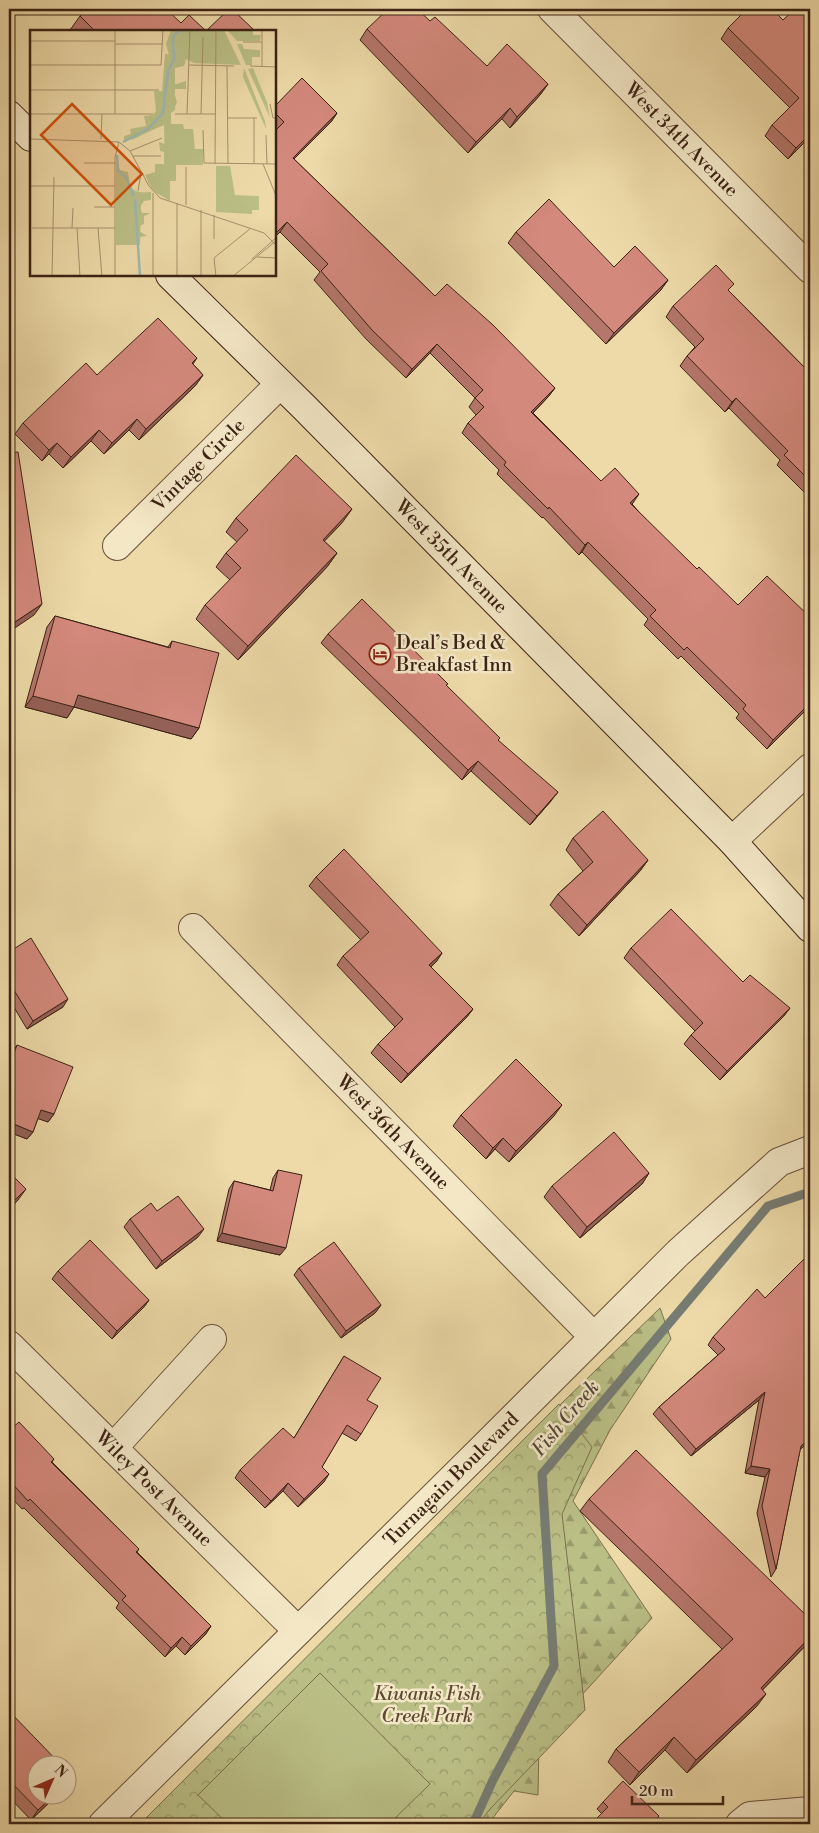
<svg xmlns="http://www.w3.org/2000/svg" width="819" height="1833" viewBox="0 0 819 1833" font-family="'Libre Bodoni',serif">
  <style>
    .forest { fill: url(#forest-firs); stroke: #7b704d }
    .park { fill: url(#park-crowns); stroke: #7b704d }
    .garden { fill: #babf86; stroke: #7b704d }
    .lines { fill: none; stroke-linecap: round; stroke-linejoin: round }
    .stream { stroke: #767c73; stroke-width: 9 }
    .street-casing { stroke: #685039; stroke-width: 30 }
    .secondary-casing { stroke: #3c2214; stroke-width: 30 }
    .street { stroke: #f3e7c6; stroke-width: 28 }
    .secondary { stroke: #f3e7c6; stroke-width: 28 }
    .wall { fill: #b5766b; stroke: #3c2214 }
    .shaded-wall { fill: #946057; stroke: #3c2214 }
    .building { fill: #d3897c; stroke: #3c2214 }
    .labels { text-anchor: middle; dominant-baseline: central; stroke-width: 5; stroke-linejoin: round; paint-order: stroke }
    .street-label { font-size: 19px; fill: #3c2214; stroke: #f3e7c6 }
    .poi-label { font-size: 19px; fill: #3c2214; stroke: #f3e7c6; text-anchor: start }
    .park-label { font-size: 19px; font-style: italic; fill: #5c4930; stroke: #f3e7c6 }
    .water-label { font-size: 20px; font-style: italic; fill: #54483c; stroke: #f3e7c6 }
    .inset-river { fill: none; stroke: #9cb8b2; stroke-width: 2.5 }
    .inset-road { fill: none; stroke: #a6906d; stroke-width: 1 }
    .view { fill: #ce510d; fill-opacity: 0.15; stroke: #ce510d; stroke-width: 2.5 }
    .inset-edge { fill: none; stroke: #3c2214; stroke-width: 2.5 }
  </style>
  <defs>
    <pattern id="forest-firs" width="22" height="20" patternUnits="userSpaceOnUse" patternTransform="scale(1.25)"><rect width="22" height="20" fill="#babf86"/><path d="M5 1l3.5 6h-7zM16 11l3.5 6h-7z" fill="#989b6c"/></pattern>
    <pattern id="park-crowns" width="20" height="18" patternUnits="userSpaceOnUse" patternTransform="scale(1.25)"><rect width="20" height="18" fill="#babf86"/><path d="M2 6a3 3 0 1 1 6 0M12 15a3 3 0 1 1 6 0" fill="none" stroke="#989b6c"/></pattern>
  </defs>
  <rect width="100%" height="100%" fill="#eddaa8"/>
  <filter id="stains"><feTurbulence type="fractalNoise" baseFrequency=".004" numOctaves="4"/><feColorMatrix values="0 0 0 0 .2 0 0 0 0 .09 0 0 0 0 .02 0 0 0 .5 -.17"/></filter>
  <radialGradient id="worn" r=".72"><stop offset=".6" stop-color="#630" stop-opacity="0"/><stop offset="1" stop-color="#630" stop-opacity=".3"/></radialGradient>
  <path class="forest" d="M660,1308L671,1339L610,1430L573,1501L652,1618L539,1742L538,1795L514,1791L488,1824H437L503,1460Z"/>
  <path class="park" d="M559,1404L592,1447L562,1514L585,1710L491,1808L478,1824H140Z"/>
  <path class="garden" d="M320,1673L430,1784L389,1824H228L198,1795Z"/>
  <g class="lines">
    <path class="stream" d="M473,1824L493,1780L554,1666L542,1474L768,1206L810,1192"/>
    <g class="street-casing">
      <g id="street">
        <path id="s1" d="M552,9L810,269"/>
        <path id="s2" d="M117,546L280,384"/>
        <path d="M732,841L810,768"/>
        <path id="s3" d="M193,928L594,1337"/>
        <path id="s4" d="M9,1345L298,1631"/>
        <path d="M113,1448L212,1339"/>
        <path id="s5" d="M103,1824L481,1450L678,1253L779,1162L810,1150"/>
        <path d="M740,1824L750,1816L810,1811"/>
      </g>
    </g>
    <g class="secondary-casing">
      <g id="secondary">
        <path d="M9,115L31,137"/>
        <path id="s6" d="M170,275L304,407L732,841L810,928"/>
        <path d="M807,1824L810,1811"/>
      </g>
    </g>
    <use href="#street" class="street"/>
    <use href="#secondary" class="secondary"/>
  </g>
  <g class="wall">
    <path d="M810,9V137L788,159L765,136L772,125L790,108L721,39L728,28L783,20Z"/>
    <path d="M80,16L181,23L206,31H71L70,30Z"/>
    <path d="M430,21L487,66L548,84L540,95L510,128L502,119L468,153L360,40L367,29Z"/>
    <path d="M275,106L337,113L331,122L294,159L435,296L555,388L548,397L533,413L601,481L632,504L810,706L767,749L736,718L739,714L681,656L678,659L644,625L648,619L582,552L579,555L543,517L542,518L497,474L499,470L462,433L468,423L476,415L469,407L475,398L430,353L406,378L366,339L314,280L320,272L280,232L275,237V131L276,130L275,128Z"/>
    <path d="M516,232L614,267L668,280L660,291L606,344L508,243Z"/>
    <path d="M729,291L809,372L810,371V498L777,465L780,460L729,408L725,412L680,366L687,356L695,347L666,317L673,306Z"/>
    <path d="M197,358L193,364L203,375L195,386L139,440L129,430L104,454L91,441L63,468L49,454L42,461L15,434L23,423L97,375Z"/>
    <path d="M236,518L342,523L324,541L337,553L327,567L238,660L196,619L205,605L230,580L216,567L226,553L237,542L226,532Z"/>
    <path d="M55,616L168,647L172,641L199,728L191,739L74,707L67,718L25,707L47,627Z"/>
    <path d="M328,634L446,685L498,741L551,801L530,825L471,771L462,780L321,643Z"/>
    <path d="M573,838L648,860L640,871L579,936L550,905L558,894L583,871L566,850Z"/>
    <path d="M316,877L442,953L436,962L431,967L473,1009L466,1018L401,1083L371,1053L378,1044L395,1027L337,965L343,956L361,940L309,886Z"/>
    <path d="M631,948L743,982L790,1008L783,1017L720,1080L684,1044L691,1035L695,1031L624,958Z"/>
    <path d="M9,952L63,1007L27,1029L9,999Z"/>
    <path d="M17,1045L54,1114L48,1122L38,1118L33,1132L27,1139L9,1132V1061L12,1053Z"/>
    <path d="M461,1115L554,1116L509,1162L495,1149L486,1159L453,1126Z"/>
    <path d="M278,1170L280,1255L217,1241L229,1189L234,1181L270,1190L273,1178Z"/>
    <path d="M649,1173L642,1184L580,1238L544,1197L552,1186Z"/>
    <path d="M157,1211L198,1237L156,1269L124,1227L130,1219Z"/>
    <path d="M299,1268L381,1305L375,1313L341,1338L294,1275Z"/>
    <path d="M58,1271L149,1300L144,1307L112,1339L52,1279Z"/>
    <path d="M765,1298L800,1450L776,1569L771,1577L757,1513L765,1477L745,1473L759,1400L691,1456L653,1414L659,1407L718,1355L708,1345L713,1337Z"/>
    <path d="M344,1356L367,1400L361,1434L356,1441L342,1433L322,1467L324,1482L298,1507L283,1491L265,1508L235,1478L240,1470L294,1438Z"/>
    <path d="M9,1429L54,1459L52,1462L139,1549L137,1552L211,1626L205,1635L185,1655L176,1646L165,1657L116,1608L119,1603L24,1508L22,1509L9,1495Z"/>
    <path d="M589,1499L810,1641L762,1690L757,1706L687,1773L665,1750L630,1785L608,1762L616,1749L722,1649L580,1511Z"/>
    <path d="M9,1711L38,1796H56L31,1820L9,1797Z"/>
    <path d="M603,1802L659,1816L653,1824H591L602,1814L597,1809Z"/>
  </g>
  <g class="shaded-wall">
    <path d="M548,84L540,95L510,128L517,117Z"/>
    <path d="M510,108L502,119L468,153L476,142Z"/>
    <path d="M337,113L331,122L286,167L293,158Z"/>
    <path d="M810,134V137L788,159L796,148Z"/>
    <path d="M287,222L280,232L275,237V234Z"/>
    <path d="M668,280L660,291L606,344L614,333Z"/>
    <path d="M437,344L430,353L406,378L412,369Z"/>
    <path d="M203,375L195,386L139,440L146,429Z"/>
    <path d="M555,388L548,397L525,421L531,412Z"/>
    <path d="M736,398L729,408L725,412L732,402Z"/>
    <path d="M137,419L129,430L104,454L112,443Z"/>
    <path d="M99,430L91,441L63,468L71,457Z"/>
    <path d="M57,443L49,454L42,461L49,450Z"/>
    <path d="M639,494L633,503L624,512L630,503Z"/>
    <path d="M352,509L342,523L313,553L323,540Z"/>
    <path d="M588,542L582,552L579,555L585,545Z"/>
    <path d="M337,553L327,567L238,660L248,646Z"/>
    <path d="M42,604L34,615L9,632V626Z"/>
    <path d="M78,695L199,728L191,739L74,707L67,718L25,707L33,696Z"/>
    <path d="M810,703V706L767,749L773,740Z"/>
    <path d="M478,761L471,771L462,780L468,770Z"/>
    <path d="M558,792L551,801L530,825L537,816Z"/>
    <path d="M648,860L640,871L579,936L587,925Z"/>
    <path d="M442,953L436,962L423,974L429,965Z"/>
    <path d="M68,999L63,1007L27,1029L33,1021Z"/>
    <path d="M790,1008L783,1017L720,1080L727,1071Z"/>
    <path d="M473,1009L466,1018L401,1083L408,1074Z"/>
    <path d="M562,1105L554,1116L509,1162L516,1151Z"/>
    <path d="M41,1110L54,1114L48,1122L36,1118Z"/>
    <path d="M9,1122L33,1132L27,1139L9,1132Z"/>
    <path d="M503,1138L495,1149L486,1159L493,1148Z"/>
    <path d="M649,1173L642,1184L580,1238L587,1227Z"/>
    <path d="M26,1189L18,1200L9,1210V1206Z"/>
    <path d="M204,1229L198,1237L156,1269L162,1261Z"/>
    <path d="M222,1233L286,1248L280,1255L217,1241Z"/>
    <path d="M149,1300L144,1307L112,1339L117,1331Z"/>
    <path d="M381,1305L375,1313L341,1338L346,1331Z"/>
    <path d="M765,1392L759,1400L691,1456L696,1449Z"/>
    <path d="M810,1438V1441L795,1454L801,1446Z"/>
    <path d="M751,1466L770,1469L765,1477L745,1473Z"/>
    <path d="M329,1474L324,1482L298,1507L304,1499Z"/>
    <path d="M288,1483L283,1491L265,1508L271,1501Z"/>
    <path d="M211,1626L205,1635L185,1655L191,1646Z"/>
    <path d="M182,1637L176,1646L165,1657L171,1648Z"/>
    <path d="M810,1637V1641L752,1701L761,1688Z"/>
    <path d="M766,1694L757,1706L687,1773L696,1760Z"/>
    <path d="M674,1737L665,1750L630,1785L639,1772Z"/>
    <path d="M53,1796H56L31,1820L38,1810Z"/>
  </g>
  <g class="building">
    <path d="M87,9H166L181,23L189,15L206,31H95L80,16Z"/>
    <path d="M229,9H232L255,31H206Z"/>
    <path d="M388,9H417L430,21L435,17L487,66L507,44L548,84L517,117L510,108L476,142L367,29Z"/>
    <path d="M747,9H772L783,20L795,9H810V134L796,148L772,125L799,98L728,28Z"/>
    <path d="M302,78L337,113L293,158L435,296L447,284L493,325L555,388L531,412L601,481L615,468L639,494L630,503L697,569L699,567L738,605L767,576L810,617V703L773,740L743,709L746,705L687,647L684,650L650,616L656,610L588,542L585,545L549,507L548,509L504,465L506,462L468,423L484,407L475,398L483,390L437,344L412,369L372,330L321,271L328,264L287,222L276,233L275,232V131L284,122L275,113V106Z"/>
    <path d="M549,199L614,267L635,246L668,280L614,333L516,232Z"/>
    <path d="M716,265L734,284L728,290L809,372L810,371V481L784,455L788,451L736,398L732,402L687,356L704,339L673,306Z"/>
    <path d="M158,318L197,358L192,363L203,375L146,429L137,419L112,443L99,430L71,457L57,443L49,450L23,423L86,363L97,375Z"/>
    <path d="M18,452L42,604L9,626V453Z"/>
    <path d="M296,455L352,509L323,540L337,553L248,646L205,605L241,568L226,553L248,530L236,518Z"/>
    <path d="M362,599L448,684L446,685L500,738L498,740L558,792L537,816L478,761L468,770L328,634Z"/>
    <path d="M55,616L170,648L172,641L219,653L199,728L78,695L74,707L33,696Z"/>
    <path d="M603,811L648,860L587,925L558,894L593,862L573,838Z"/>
    <path d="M344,849L442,953L429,965L473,1009L408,1074L378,1044L403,1019L343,956L369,932L316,877Z"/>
    <path d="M671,909L743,982L750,975L790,1008L727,1071L691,1035L703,1023L631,948Z"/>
    <path d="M31,938L68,999L33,1021L9,982V952Z"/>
    <path d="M17,1045L73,1067L54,1114L41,1110L33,1132L9,1122V1067Z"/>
    <path d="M516,1059L562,1105L516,1151L503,1138L493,1148L461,1115Z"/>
    <path d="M614,1132L649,1173L587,1227L552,1186Z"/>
    <path d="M278,1170L302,1175L286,1248L222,1233L234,1181L273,1191Z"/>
    <path d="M9,1172L26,1189L9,1206Z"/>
    <path d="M178,1196L204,1229L162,1261L130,1219L151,1203L157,1211Z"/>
    <path d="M90,1240L149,1300L117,1331L58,1271Z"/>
    <path d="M334,1242L381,1305L346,1331L299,1268Z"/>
    <path d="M810,1253V1438L801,1446L776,1569L762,1506L770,1469L751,1466L765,1392L696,1449L659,1407L725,1349L713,1337L757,1289L765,1298Z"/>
    <path d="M344,1356L381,1378L367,1400L378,1406L361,1434L347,1425L322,1467L329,1474L304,1499L288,1483L271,1501L240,1470L283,1428L294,1438Z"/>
    <path d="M19,1422L54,1459L51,1462L139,1549L136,1552L211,1626L191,1646L182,1637L171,1648L122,1600L126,1596L30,1499L28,1501L9,1480V1429L10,1430Z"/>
    <path d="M636,1450L810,1619V1637L761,1688L766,1694L696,1760L674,1737L639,1772L616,1749L733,1639L589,1499Z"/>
    <path d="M9,1711L62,1766H38V1796H53L38,1810L9,1780Z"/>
    <path d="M68,1771L72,1776L68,1781Z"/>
    <path d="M623,1781L659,1816L651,1824H591L608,1807L603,1802Z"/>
  </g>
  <defs>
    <g id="hotel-ring" transform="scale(1.125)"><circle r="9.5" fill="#f3e7c6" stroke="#8f2418" stroke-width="1.5"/><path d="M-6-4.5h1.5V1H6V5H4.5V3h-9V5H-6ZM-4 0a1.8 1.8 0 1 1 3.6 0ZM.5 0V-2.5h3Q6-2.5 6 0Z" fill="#8f2418"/></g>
  </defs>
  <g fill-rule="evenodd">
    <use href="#hotel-ring" x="380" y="654"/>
  </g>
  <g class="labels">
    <g class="street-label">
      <text stroke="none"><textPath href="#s1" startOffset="184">West 34th Avenue</textPath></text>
      <text stroke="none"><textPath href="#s2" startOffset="115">Vintage Circle</textPath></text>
      <text stroke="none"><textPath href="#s6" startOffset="398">West 35th Avenue</textPath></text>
      <text stroke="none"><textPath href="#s3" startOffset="286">West 36th Avenue</textPath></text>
      <text stroke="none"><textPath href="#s5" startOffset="490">Turnagain Boulevard</textPath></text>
      <text stroke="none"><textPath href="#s4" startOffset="204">Wiley Post Avenue</textPath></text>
    </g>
    <g class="poi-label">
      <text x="396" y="643">Deal’s Bed &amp;<tspan x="396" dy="22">Breakfast Inn</tspan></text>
    </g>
    <g class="park-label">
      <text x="427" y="1694">Kiwanis Fish<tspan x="427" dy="22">Creek Park</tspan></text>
    </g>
    <g class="water-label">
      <text transform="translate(566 1419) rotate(-50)">Fish Creek</text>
    </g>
  </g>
  <g transform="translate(30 30)">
    <rect width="246" height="246" fill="#eddaa8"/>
    <path d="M141,0H194L211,35L164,33L156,29L154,36L145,38L143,55L156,51V59H143L147,72L143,81V25H139L136,14ZM207,14H212L214,19L230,20V27H222V35H216ZM214,38L235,91L236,99L213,47ZM223,38L237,72L240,88L218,39ZM124,61H132L135,106L134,94L102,110L100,99L116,96L114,86L123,85L126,81ZM137,107L133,153L122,159L115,145L125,142V134H134V122L130,121L129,112L135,114ZM86,130L90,140L98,142L100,157L108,163L121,162V170L114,171L110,177L112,183H121L114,186V194L109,196V201L117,206L110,207L109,214L86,141Z" fill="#babf86"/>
    <path d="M197,0H223V5H231L230,11H207ZM135,24L152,25L149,36L145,38V80L141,83V94H153L154,99H163L165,119H173V135H146V151H140V171L125,162L118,152L126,149L125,135H135L134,95L94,112V106L113,100L130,88ZM186,136H200L205,165L229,166V180H222V184L186,182ZM86,137L99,148V160L121,164V169L111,170L110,215H86Z" fill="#babf86"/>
    <path class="inset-river" d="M93,112L118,99L133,83L138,41L144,30L143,7L149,0M87,125L88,141L96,147L104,166M105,169L110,247"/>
    <path class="inset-road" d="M85,0V84M232,0V37M0,11H85M213,12H232M85,14H133M0,35H131L133,0M159,35L204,36M197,36L198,134M220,36L247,37M0,60H129M240,74L243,88H247M0,84H123M145,84H185M157,84L160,0M171,84L173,7M198,88H227M224,88V134M173,100L174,133L247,134M236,105L237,134M0,109L89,112L100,121L119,156L130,168L234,203L247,216M71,109L72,84M100,121L132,108M102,126H131M54,133H85M185,134L186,0M233,134L247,168M0,156H85M108,161L111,143M156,175V137M64,177H85M171,180V247M0,193V220M2,198H85M42,198L43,178M47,198L50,247M68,198L72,247M184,209V185M227,227L247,228M222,229L247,207M22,247L24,147M85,247V127L89,112M123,247V163M147,247V173M186,247L184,228L221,198M202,247L247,210"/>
    <path class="view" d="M42,74L112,144L81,175L11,105Z"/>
    <rect width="246" height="246" class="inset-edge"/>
  </g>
  <rect width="819" height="1833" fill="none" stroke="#eddaa8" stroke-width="30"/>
  <rect x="10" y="10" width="799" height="1813" fill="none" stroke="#3c2214" stroke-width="2.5"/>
  <rect x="15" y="15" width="789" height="1803" fill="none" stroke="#3c2214"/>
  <g transform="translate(52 1780) rotate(45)"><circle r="24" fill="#f3e7c6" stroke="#aa987f"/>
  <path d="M0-4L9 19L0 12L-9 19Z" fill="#8f2418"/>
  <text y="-8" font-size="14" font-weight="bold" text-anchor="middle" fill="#3c2214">N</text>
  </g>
  <path d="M632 1796v8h91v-8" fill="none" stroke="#3c2214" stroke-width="2.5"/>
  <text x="639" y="1796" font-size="15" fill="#3c2214" stroke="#f3e7c6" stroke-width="4" paint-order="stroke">20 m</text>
  <rect width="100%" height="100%" filter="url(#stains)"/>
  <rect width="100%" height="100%" fill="url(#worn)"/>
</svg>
